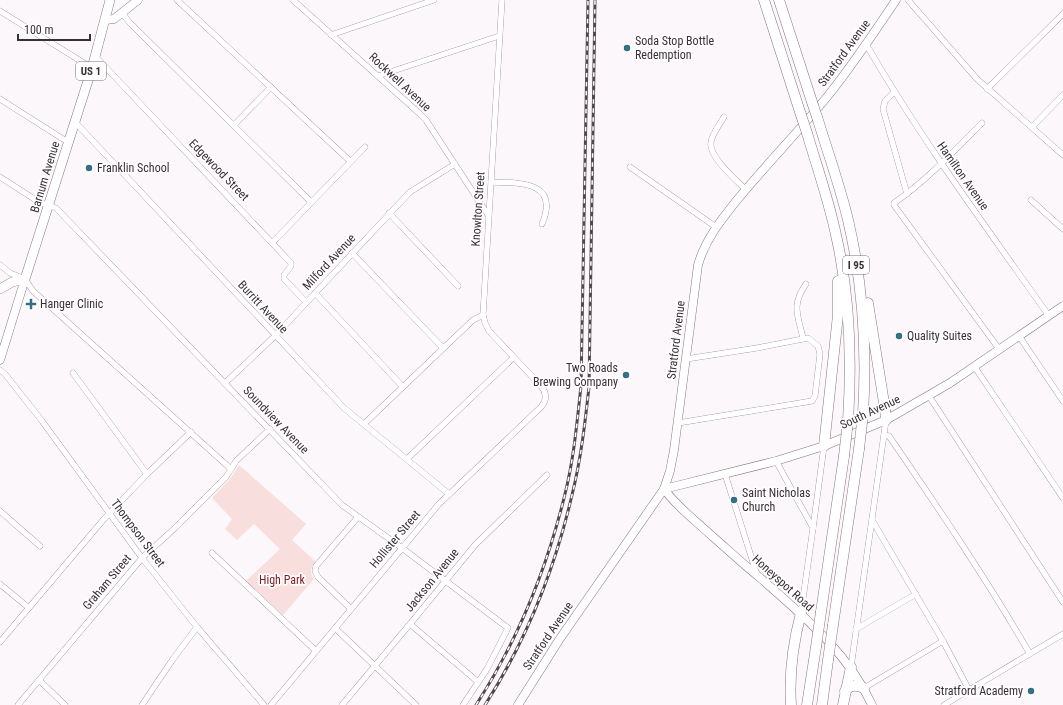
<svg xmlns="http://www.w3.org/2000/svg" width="1063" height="705" viewBox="0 0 1063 705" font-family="'Roboto Condensed',sans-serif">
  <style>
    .green { fill: #f8dedd }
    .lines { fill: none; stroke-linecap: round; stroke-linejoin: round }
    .minor-casing { stroke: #8b7584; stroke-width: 6 }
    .secondary-casing { stroke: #8b7584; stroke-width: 9 }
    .primary-casing { stroke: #8b7584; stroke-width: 10 }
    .motorway-casing { stroke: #8b7584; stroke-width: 11 }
    .minor { stroke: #fff; stroke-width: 5.5 }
    .secondary { stroke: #fff; stroke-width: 8 }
    .primary { stroke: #fff; stroke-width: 9 }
    .motorway { stroke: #fff; stroke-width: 10 }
    .rail-casing { stroke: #51484f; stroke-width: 3 }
    .rail { stroke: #fff; stroke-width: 1.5; stroke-dasharray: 4.5; stroke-linecap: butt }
    .motorway-bridge-casing { stroke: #8b7584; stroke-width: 11; stroke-linecap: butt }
    .motorway-bridge { stroke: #fff; stroke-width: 10 }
    .poi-dot { fill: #356e87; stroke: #fff; stroke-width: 1.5 }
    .labels { text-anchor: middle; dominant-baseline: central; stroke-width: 3.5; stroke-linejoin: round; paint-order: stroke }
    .shield { fill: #fff; stroke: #746d72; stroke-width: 1 }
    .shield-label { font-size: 11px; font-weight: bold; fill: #392f36 }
    .poi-label { font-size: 12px; fill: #392f36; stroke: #fff; text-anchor: start }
    .street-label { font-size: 12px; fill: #392f36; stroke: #fff }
    .park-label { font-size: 12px; fill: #831d26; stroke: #fff }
  </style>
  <rect width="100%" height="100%" fill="#fcf7fb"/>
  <path class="green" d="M239,465L306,524L292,540L316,562C311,566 309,573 314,579L283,615L246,581L280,549L254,524L237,540L225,529L232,519L212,498L230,479Z"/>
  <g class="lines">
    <g class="minor-casing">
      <g id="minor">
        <path d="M177,0L350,161"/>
        <path d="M293,0L420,114L426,120L488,215"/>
        <path d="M908,0L977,79L1063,155"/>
        <path d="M0,11L92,68"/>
        <path d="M122,13L130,23L311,202"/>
        <path d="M331,35L434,0"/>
        <path d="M866,44C921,139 986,227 1049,316"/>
        <path d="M95,56L291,263V266L284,275V279L306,302"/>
        <path d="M378,76L499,36"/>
        <path d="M987,89L1063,14"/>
        <path d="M894,92L885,101L883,109L907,194"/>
        <path d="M0,99L63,139L69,141"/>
        <path d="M724,117C720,124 712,134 711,142C708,156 736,180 746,190"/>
        <path d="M75,122L344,408L449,494"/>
        <path d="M982,123C954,151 927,180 894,203V205L999,349"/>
        <path d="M234,125L271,87"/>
        <path d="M1032,127L1063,95"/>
        <path d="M630,167L716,227"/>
        <path d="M0,177L39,202L56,208L342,505L402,548L508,628L487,669L463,705"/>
        <path d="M491,182C520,183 560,181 542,224"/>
        <path d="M1031,200L1063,229"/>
        <path d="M389,213L458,286"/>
        <path d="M272,243L365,147"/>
        <path d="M352,253L443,348"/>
        <path d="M0,265L10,273L25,279L33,291L231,469"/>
        <path d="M315,293L403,387"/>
        <path d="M1019,336L1063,401"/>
        <path d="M803,338C798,316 791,305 806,284"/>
        <path d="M974,366L1063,498"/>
        <path d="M0,370L5,374L42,421L142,558L197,627L264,705"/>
        <path d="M73,373L147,474"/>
        <path d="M225,383L275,336L410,192L455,164"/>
        <path d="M929,396L1063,602"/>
        <path d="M678,423L812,401L815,396L820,354L818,346L808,338L757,348L686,359"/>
        <path d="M364,424L473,320L483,315"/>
        <path d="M884,435L889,436L891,439C939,509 987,580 1030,654"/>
        <path d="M407,459L513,358"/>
        <path d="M776,461L813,528"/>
        <path d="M725,474L757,575"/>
        <path d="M0,511L40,546"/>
        <path d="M872,520L943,641L969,690"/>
        <path d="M212,553L316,651"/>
        <path d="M0,584L29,608"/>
        <path d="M351,609L318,577L315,571L316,566L358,517"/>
        <path d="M801,613L813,528L824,446"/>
        <path d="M410,624L478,682"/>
        <path d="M335,628L416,705"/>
        <path d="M856,629L916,594"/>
        <path d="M0,642L104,519L147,474L191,432"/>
        <path d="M851,667L886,420"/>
        <path d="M39,680L65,705"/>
        <path d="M864,688L943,641"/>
        <path d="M18,705L142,558L175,528L226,477L236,461L270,429"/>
        <path d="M142,705L173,659L197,627"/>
        <path d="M271,705L439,504L541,407C547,400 547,393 541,386L489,331L485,323L483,315L502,0"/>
        <path d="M342,705L410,624L475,545L547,475"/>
        <path d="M944,705L1063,634"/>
      </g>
    </g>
    <g class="secondary-casing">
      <g id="secondary">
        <path d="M105,20L114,19L138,0"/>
        <path d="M0,360L25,279"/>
        <path d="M518,705L559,640L664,489L670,471L674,450L698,265C705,240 721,220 737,200C766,165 798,132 827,97C852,66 874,33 896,0"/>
        <path d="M872,705C848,652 801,614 758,576C742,563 727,549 712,536C696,521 677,507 664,489L776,461L824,446L886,420L950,383L1063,306"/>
      </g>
    </g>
    <g class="primary-casing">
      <path id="primary" d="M0,289L12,282L25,279L92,68L110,0"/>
    </g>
    <g class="motorway-casing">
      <g id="motorway">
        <path d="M764,0L801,115"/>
        <path d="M779,0L812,102"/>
        <path d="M818,120C828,153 840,186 848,220C863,284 867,349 863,414"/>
        <path d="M807,133C817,167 829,201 836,235C850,296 852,359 848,421"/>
        <path d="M868,303L885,409L886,420"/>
        <path d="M824,446L838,315V281"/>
        <path d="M821,612L844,456"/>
        <path d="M833,625L859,449"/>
        <path d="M845,691C851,684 856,685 864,688"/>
        <path d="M791,705C789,674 793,643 801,613"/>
        <path d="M807,705L816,647"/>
        <path d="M822,705L828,660"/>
        <path d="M843,705L851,667"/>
      </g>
    </g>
    <use href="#minor" class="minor"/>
    <use href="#secondary" class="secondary"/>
    <use href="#primary" class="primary"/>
    <use href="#motorway" class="motorway"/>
    <g class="rail-casing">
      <g id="rail">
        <path d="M476,705C518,640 547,568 565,494C574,458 577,422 581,386L588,0"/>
        <path d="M485,705C526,641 555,568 572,495C581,459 585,423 589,387L595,0"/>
      </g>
    </g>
    <use href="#rail" class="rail"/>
    <g class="motorway-bridge-casing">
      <g id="motorway-bridge">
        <path d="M812,102L818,120"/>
        <path d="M801,115L807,133"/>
        <path d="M859,449L863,414"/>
        <path d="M844,456L848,421"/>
        <path d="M816,647L821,612"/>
        <path d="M828,660L833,625"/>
      </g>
    </g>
    <use href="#motorway-bridge" class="motorway-bridge"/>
  </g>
  <g class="poi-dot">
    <circle cx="627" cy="48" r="4"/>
    <circle cx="89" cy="168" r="4"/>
    <path d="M29 298h4v4h4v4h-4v4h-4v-4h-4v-4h4z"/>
    <circle cx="899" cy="336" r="4"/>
    <circle cx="626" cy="375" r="4"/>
    <circle cx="734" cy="500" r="4"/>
    <circle cx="1031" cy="691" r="4"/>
  </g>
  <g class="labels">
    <g class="shield">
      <rect x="76" y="62" width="30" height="18" rx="3"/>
      <rect x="843" y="256" width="26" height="18" rx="3"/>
    </g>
    <g class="shield-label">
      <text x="91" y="71">US 1</text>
      <text x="856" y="265">I 95</text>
    </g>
    <g class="poi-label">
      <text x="635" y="41">Soda Stop Bottle<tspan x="635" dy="14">Redemption</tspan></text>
      <text x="97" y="168">Franklin School</text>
      <text x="40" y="304">Hanger Clinic</text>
      <text x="907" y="336">Quality Suites</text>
      <text x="618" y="368" text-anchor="end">Two Roads<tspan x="618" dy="14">Brewing Company</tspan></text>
      <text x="742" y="493">Saint Nicholas<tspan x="742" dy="14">Church</tspan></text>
      <text x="1023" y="691" text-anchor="end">Stratford Academy</text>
    </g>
    <g class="street-label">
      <text transform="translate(844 53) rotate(-54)">Stratford Avenue</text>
      <text transform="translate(400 82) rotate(43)">Rockwell Avenue</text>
      <text transform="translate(219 170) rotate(46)">Edgewood Street</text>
      <text transform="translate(963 176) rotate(55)">Hamilton Avenue</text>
      <text transform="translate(45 177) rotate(-73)">Barnum Avenue</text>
      <text transform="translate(478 209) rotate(-86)">Knowlton Street</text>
      <text transform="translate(329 262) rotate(-47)">Milford Avenue</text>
      <text transform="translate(263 307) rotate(47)">Burritt Avenue</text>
      <text transform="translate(676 340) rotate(-83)">Stratford Avenue</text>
      <text transform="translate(870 412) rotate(-25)">South Avenue</text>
      <text transform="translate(276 420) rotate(46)">Soundview Avenue</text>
      <text transform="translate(138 533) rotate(53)">Thompson Street</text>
      <text transform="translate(395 539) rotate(-50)">Hollister Street</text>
      <text transform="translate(432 580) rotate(-51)">Jackson Avenue</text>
      <text transform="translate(107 582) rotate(-50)">Graham Street</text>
      <text transform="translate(783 583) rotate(42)">Honeyspot Road</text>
      <text transform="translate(548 636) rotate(-56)">Stratford Avenue</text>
    </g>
    <g class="park-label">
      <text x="282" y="580">High Park</text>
    </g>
  </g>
  <path d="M18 34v6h72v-6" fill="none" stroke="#392f36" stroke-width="2"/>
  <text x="24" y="34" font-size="12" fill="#392f36" stroke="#ffffff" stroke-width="3" paint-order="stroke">100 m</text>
</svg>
